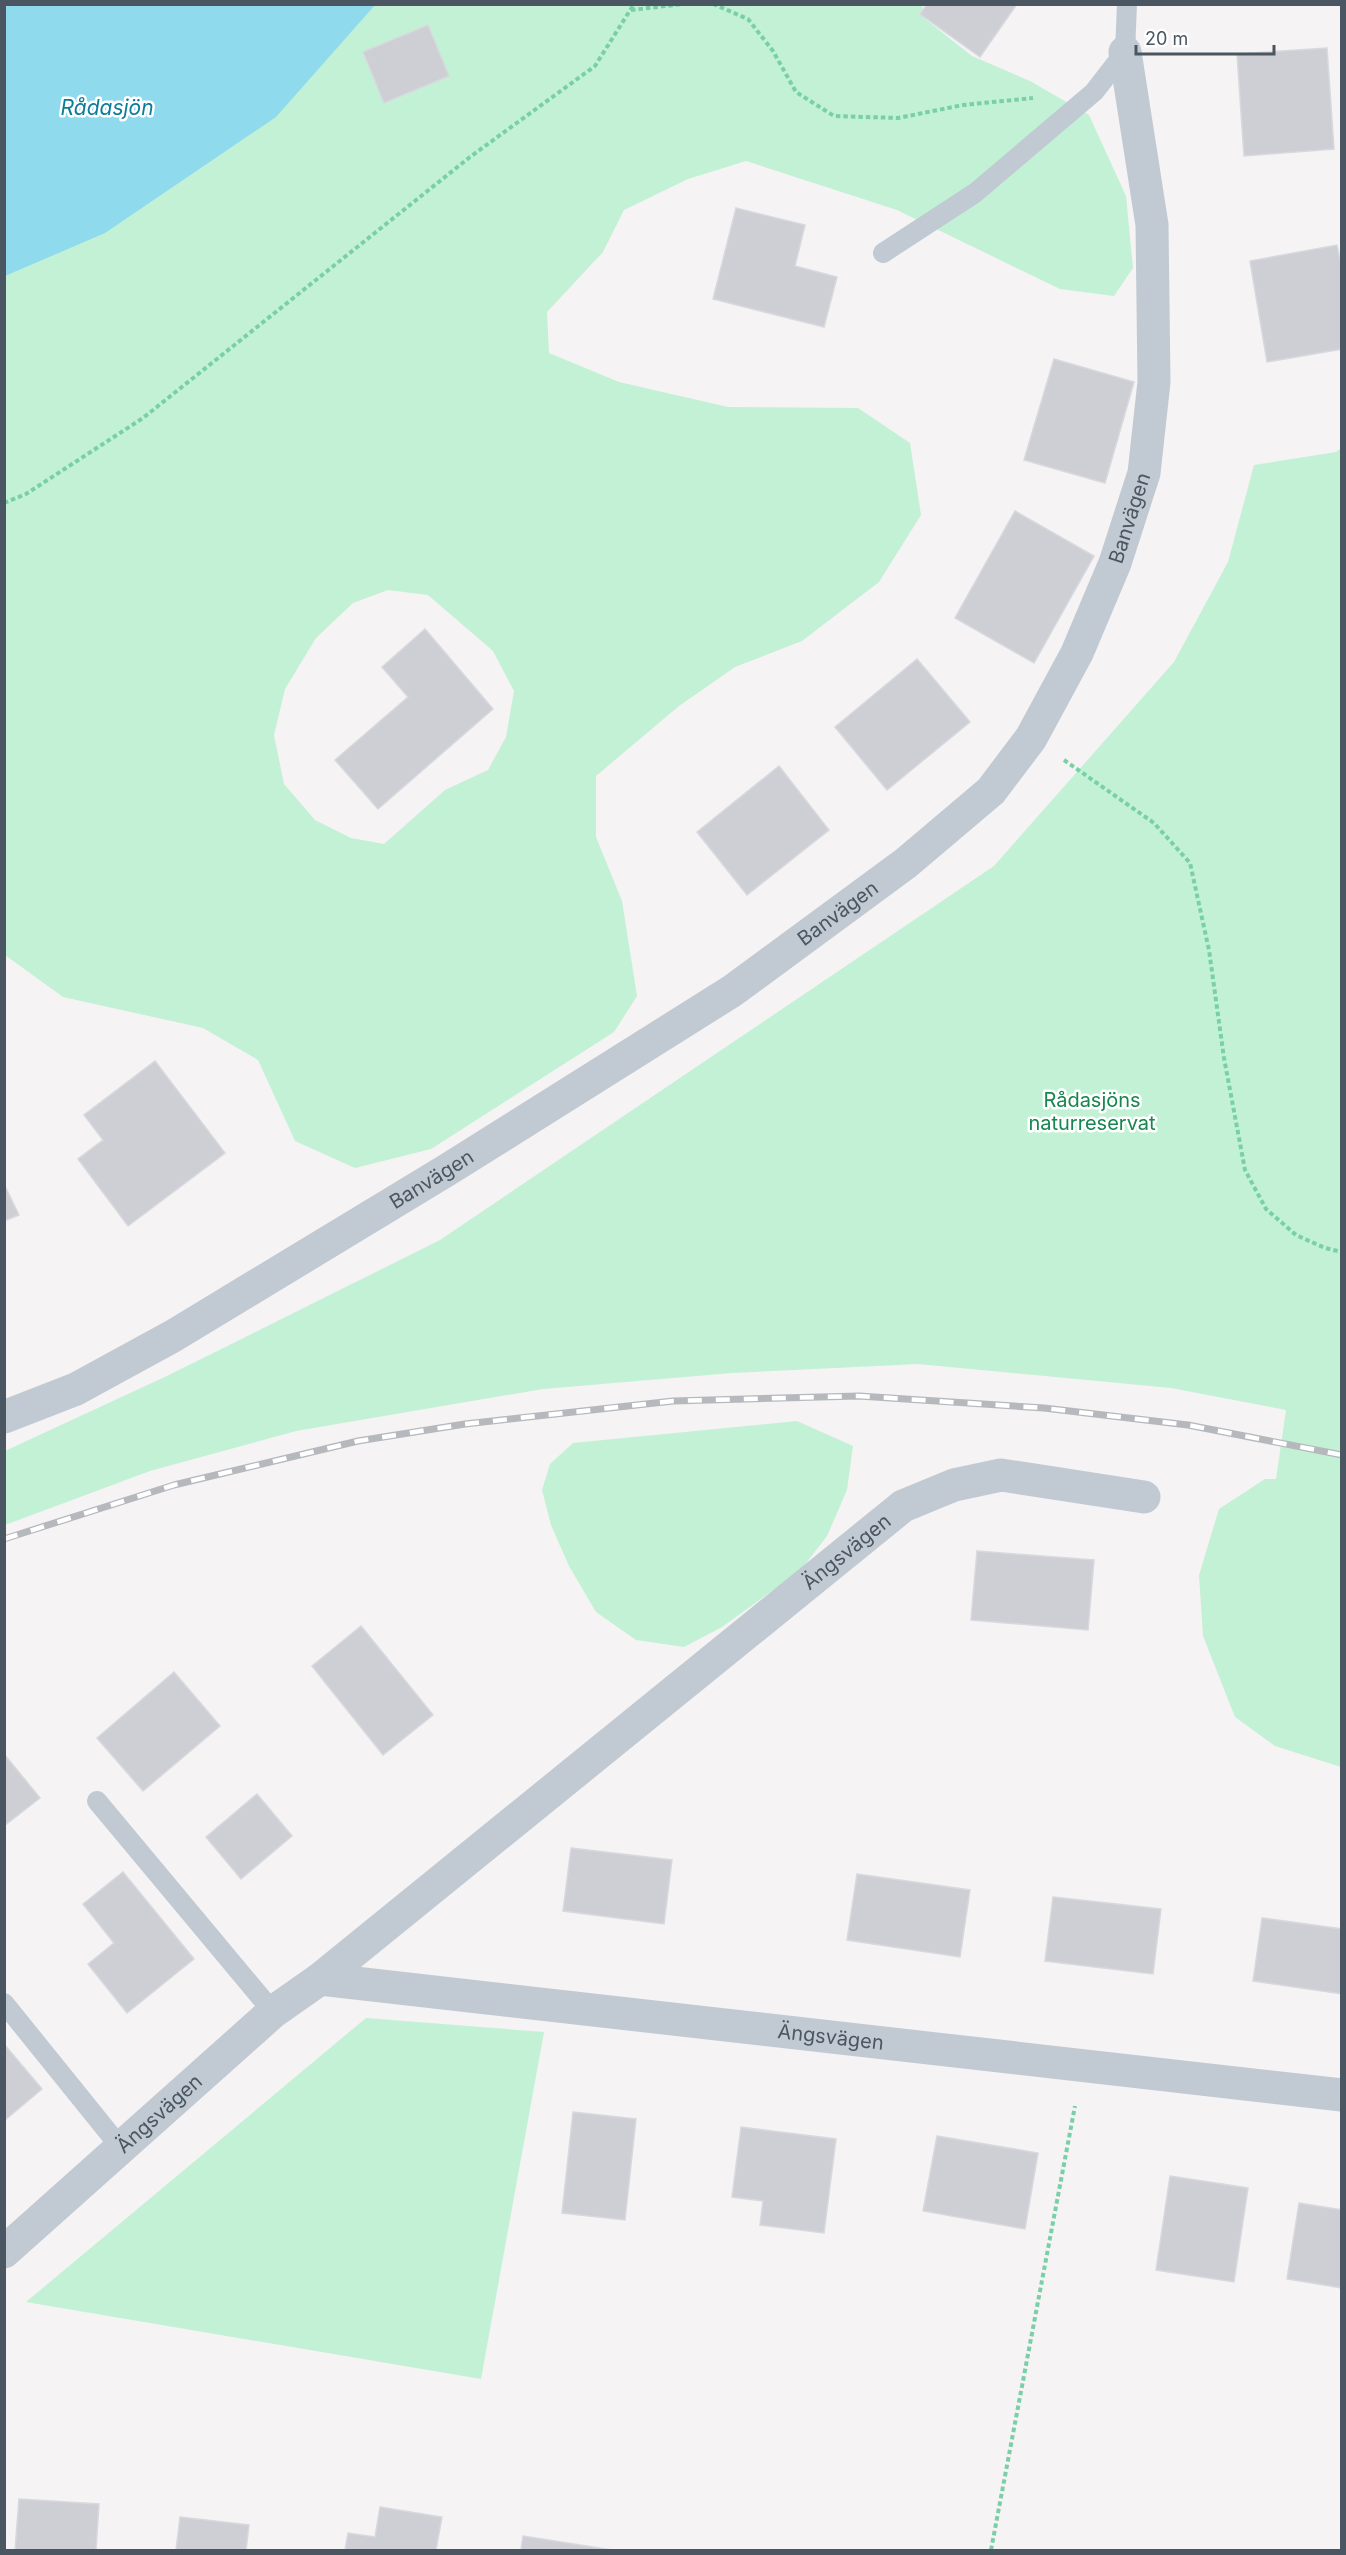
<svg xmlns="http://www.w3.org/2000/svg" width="1346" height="2555" viewBox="0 0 1346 2555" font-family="Inter,sans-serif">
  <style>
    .green { fill: #c3f1d5; fill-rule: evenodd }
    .water { fill: #90daee }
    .building { fill: #cdcfd5; stroke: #d7d9de; stroke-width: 1.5 }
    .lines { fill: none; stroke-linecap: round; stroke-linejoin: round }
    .path { stroke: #7ad0a6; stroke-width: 4; stroke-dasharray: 4.5 3; stroke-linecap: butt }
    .lane { stroke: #c1cad2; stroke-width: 20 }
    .street { stroke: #c1cad2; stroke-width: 33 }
    .rail-casing { stroke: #b5b8bd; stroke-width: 7 }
    .rail { stroke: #fff; stroke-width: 4.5; stroke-dasharray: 14; stroke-linecap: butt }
    .labels { text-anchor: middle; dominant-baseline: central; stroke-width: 5; stroke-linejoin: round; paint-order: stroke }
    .street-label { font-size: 20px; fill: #4a5661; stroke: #fff }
    .park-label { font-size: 20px; fill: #17864f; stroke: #fff }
    .water-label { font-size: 21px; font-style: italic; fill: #0c7c9b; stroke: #fff }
  </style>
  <rect width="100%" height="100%" fill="#f5f3f3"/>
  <g class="green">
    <path d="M5,5H922L924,18L972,56L1030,81L1089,115L1126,196L1133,268L1114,296L1060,289L897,210L746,161L688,179L624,210L603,252L547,312L549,353L619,382L728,407L858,408L910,443L921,515L879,582L802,641L735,667L679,706L596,776V837L622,901L637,996L614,1032L431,1149L355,1168L295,1141L258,1060L203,1028L63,997L5,955ZM388,590L428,595L493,651L514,691L506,737L488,770L445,790L384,844L351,838L315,820L284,784L274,735L285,689L316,638L353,603Z"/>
    <path d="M1341,448V1767L1275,1746L1235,1717L1203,1636L1199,1575L1219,1509L1265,1479H1276L1286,1410L1171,1388L918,1364L732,1373L543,1389L296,1431L150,1471L5,1525V1451L169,1375L440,1240L994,866L1174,662L1228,562L1254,465L1336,452Z"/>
    <path d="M797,1421L853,1446L847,1490L827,1536L800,1571L722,1627L684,1647L636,1640L596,1612L569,1566L551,1525L542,1490L550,1464L573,1443Z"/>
    <path d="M366,2018L544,2032L481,2379L26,2302Z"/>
  </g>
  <path class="water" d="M5,4H375V5L276,117L105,233L5,276Z"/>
  <g class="building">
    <path d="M927,4H1017L980,57L920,14Z"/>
    <path d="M428,25L449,76L384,103L363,52Z"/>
    <path d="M1327,48L1334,149L1244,156L1237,54Z"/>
    <path d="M736,208L805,225L795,266L837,277L824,327L713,299Z"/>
    <path d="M1337,245L1342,269V349L1267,362L1250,261Z"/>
    <path d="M1054,359L1134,382L1105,483L1024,460Z"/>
    <path d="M1015,511L1094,556L1034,663L955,618Z"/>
    <path d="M425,629L493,709L378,809L335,760L408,697L382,667Z"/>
    <path d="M917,659L970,722L887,790L835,727Z"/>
    <path d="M779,766L829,830L747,895L697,832Z"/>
    <path d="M155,1061L225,1153L128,1226L78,1159L103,1140L84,1115Z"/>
    <path d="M4,1184L19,1215L4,1221Z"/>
    <path d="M977,1551L1094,1560L1088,1630L971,1620Z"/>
    <path d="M361,1626L433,1715L383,1755L312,1666Z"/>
    <path d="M174,1672L220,1726L143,1791L97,1738Z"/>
    <path d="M4,1754L40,1798L4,1826Z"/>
    <path d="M257,1794L292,1836L241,1879L206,1837Z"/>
    <path d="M571,1848L672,1860L664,1924L563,1911Z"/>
    <path d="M123,1872L194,1959L127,2013L88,1964L114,1943L83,1904Z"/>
    <path d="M857,1874L970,1890L960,1957L847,1940Z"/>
    <path d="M1053,1897L1161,1909L1153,1974L1045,1961Z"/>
    <path d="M1262,1918L1342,1929V1994L1253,1981Z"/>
    <path d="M4,2044L42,2089L4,2121Z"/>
    <path d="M573,2112L636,2119L625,2220L562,2213Z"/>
    <path d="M741,2127L836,2139L824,2233L760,2225L763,2201L732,2197Z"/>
    <path d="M937,2136L1038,2153L1025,2229L923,2211Z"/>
    <path d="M1170,2176L1248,2188L1234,2282L1156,2270Z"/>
    <path d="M1299,2203L1342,2210V2288L1287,2279Z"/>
    <path d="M19,2499L99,2504L96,2550H15Z"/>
    <path d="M380,2507L442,2517L436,2550H345L348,2533L375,2537Z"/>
    <path d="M180,2517L249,2525L246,2550H176Z"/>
    <path d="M523,2536L612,2550H521Z"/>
  </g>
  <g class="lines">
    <g class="path">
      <path d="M713,4L748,19L773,51L796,92L834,116L898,118L963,105L1033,98"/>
      <path d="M631,10L683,4"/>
      <path d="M4,503L26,494L143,418L470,157L595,66L634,4"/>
      <path d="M1064,760L1154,823L1190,863L1209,950L1224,1058L1245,1170L1266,1209L1296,1235L1325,1248L1342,1252"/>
      <path d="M991,2550L1075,2106"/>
    </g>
    <g class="lane">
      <path d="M883,253L975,193L1094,92L1125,52L1127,4"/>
      <path d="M97,1801L273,2012"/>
      <path d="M4,2003L121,2148"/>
    </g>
    <g class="street">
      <path id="s1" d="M4,1417L76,1389L173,1336L447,1170L732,991L906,863L991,791L1031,738L1077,653L1115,563L1144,473L1154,382L1152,225L1125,52"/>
      <path id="s2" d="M320,1979L1342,2095"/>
      <path id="s3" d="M4,2252L273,2012L320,1979L903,1506L954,1485L1001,1475L1144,1497"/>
    </g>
    <g class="rail-casing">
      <path id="rail" d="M4,1539L174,1485L358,1441L465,1424L673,1401L859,1396L1044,1408L1188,1425L1342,1455"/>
    </g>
    <use href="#rail" class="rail"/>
  </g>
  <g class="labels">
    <g class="street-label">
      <text stroke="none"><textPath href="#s1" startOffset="1480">Banvägen</textPath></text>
      <text stroke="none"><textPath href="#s1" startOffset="976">Banvägen</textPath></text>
      <text stroke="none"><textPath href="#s1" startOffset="490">Banvägen</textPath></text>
      <text stroke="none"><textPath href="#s3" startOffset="1096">Ängsvägen</textPath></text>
      <text stroke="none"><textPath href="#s2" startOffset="514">Ängsvägen</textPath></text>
      <text stroke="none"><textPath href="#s3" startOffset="208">Ängsvägen</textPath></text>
    </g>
    <g class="park-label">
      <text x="1092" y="1100">Rådasjöns<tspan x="1092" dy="23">naturreservat</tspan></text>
    </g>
    <g class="water-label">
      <text x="107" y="107">Rådasjön</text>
    </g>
  </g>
  <rect width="1346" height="2555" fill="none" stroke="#4a5661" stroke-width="12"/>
  <path d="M1136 45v9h138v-9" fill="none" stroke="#4a5661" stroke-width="3"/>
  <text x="1145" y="45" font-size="18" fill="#4a5661" stroke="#ffffff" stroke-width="4.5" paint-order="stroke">20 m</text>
</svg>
